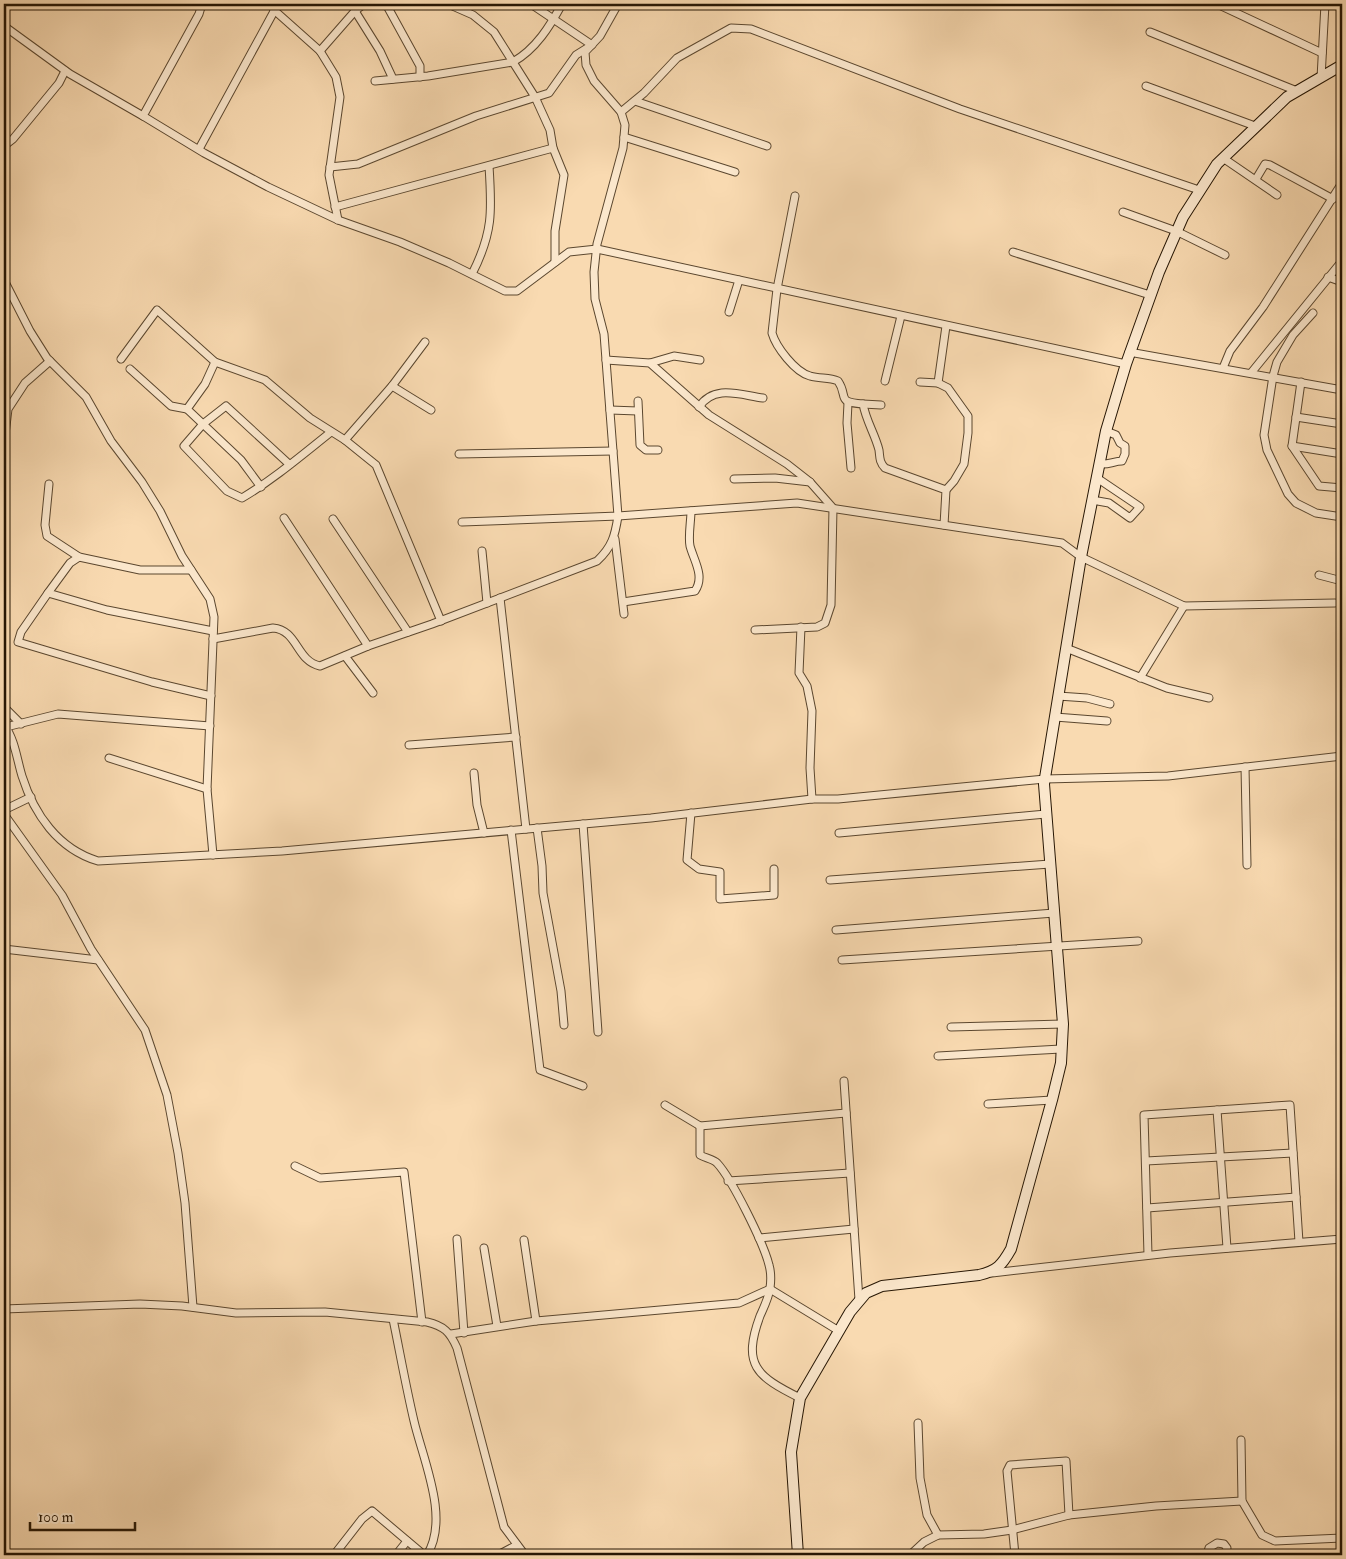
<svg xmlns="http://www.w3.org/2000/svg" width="1346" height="1559" viewBox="0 0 1346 1559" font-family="'IM FELL Double Pica',serif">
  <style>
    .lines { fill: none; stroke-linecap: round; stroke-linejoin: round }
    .street-casing { stroke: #5b472f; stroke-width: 9 }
    .secondary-casing { stroke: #261604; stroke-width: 12 }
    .street { stroke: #fbe7cc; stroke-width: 7 }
    .secondary { stroke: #fbe7cc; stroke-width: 10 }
  </style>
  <rect width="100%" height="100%" fill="#f9dab1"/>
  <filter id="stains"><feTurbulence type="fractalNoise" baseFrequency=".004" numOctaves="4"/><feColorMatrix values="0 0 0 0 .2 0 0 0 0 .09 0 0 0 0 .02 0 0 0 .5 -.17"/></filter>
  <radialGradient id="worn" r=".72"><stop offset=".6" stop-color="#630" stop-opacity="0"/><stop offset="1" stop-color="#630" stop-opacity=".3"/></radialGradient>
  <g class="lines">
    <g class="street-casing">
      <g id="street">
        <path d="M202,4L199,14L143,116L204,153L268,187L338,220L400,242L449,263L505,291H517L569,252L597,249L1126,364"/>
        <path d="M386,4L420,66V77"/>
        <path d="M448,4L473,15L494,32L535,97L550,130L553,148L564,175L555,231V262"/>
        <path d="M1217,4L1322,53"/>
        <path d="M274,10L320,51L336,77L340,97L329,175L338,220"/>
        <path d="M355,11L380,51L393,79"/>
        <path d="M4,26L70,74L143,116"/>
        <path d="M1150,32L1297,91"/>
        <path d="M320,51L355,11L364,4"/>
        <path d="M1321,78L1325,4"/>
        <path d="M375,81L428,76L513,62C536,49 550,26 562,4"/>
        <path d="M1146,86L1255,126"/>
        <path d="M635,101L767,146"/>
        <path d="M621,112L644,93L677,58L731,28L751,29L960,109L1199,190"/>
        <path d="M624,137L735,172"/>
        <path d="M4,146L13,139L59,83L65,71"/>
        <path d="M199,149L278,4"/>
        <path d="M1223,158L1277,195"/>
        <path d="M330,167L358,164L476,116L549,93L576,55L592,45L531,4"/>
        <path d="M1256,179L1265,164L1270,165L1333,199"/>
        <path d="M795,196L777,289L772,333C776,347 795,372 810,376C820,379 829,377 838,381C849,397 835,402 863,404C866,421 875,434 879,450C880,457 879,462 885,468L946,490L944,525"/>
        <path d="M335,207L553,148"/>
        <path d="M1123,212L1176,231L1225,255"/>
        <path d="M1013,252L1150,295"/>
        <path d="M472,274C493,233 492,211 489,166"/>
        <path d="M1328,277L1342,282"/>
        <path d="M4,280L30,331L47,358L86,397L111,441L142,482L160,511L182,556L210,599L214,617L207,789L213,855"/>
        <path d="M729,312L739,280"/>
        <path d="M1313,313L1293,335L1277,362L1273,376L1264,435L1267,450L1288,494L1296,503L1316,513L1342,517"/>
        <path d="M1129,352L1342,390"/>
        <path d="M121,359L157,310L215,362"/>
        <path d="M606,360L650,363L709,415L787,464L810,482L833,508L831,605L825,623L817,627L755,630"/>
        <path d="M650,363L674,356L700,360"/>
        <path d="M1223,368L1230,351L1263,307L1342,183"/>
        <path d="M130,369L171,406L187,409"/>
        <path d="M1251,373L1342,261"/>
        <path d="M885,381L901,316"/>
        <path d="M920,382L938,383L948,388L968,416V433L964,464L954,481L946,490"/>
        <path d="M1301,382L1292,446L1319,486L1342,488"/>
        <path d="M938,383L946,326"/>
        <path d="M392,386L431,410"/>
        <path d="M638,401L640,445L646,450H658"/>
        <path d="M848,403L847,423L851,468"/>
        <path d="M863,404L881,405"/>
        <path d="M699,407C714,384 740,395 763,398"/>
        <path d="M610,410L638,411"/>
        <path d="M1296,417L1342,424"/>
        <path d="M345,440L392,386L425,342"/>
        <path d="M4,443L8,409L25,383L50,361"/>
        <path d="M1292,446L1342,454"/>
        <path d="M459,454L613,451"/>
        <path d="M289,464L226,406L203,424L184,446L227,491L242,498C274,479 302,455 331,432"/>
        <path d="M1100,464C1109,465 1114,461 1122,461L1125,454V446L1120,443L1116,435L1106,431"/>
        <path d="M734,479L775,478L810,482"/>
        <path d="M49,484L45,525L47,536L79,557L140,570H191"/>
        <path d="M261,487L241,460L187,409L205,384L215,362L265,380L310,418L345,440L376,465L441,621"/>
        <path d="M1092,500L1109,503L1130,518L1140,507L1097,478"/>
        <path d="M284,518L368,646"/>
        <path d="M333,519L408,632"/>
        <path d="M462,522L618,516L797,503L1062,543L1081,557L1184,606L1140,678"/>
        <path d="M615,539L624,614"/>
        <path d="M482,551L487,603"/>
        <path d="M79,557L70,563L48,593L107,610L213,631"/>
        <path d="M1319,575L1342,581"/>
        <path d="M48,593L21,632L18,642L152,682L211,696"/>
        <path d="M500,598L526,829"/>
        <path d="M623,602L695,591C705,576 694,561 690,546C688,536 691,521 691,511"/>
        <path d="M1184,606L1335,603"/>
        <path d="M801,627L799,673L807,686L812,711L810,768L812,799"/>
        <path d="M213,639L273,628C298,630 296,661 320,666L368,646L432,624L597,561C612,547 615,536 618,516L604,334L595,299L594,272L597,244L623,148L625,125L621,112L594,81L586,65L585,52L600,36L618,4"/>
        <path d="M1066,648L1167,688L1209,698"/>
        <path d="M345,656L373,693"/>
        <path d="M1058,696L1087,698L1110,704"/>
        <path d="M4,707L21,724"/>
        <path d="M1055,717L1107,721"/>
        <path d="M4,725C15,739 17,760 22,776C34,814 58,849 98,861L282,851L651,818L812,799H838L1045,779L1168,776L1342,756"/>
        <path d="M6,727L58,714L210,726"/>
        <path d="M409,745L516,737"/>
        <path d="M109,758L207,789"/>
        <path d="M1245,767L1247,865"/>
        <path d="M474,773L477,805L484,833"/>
        <path d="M4,810L31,797"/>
        <path d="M691,813L687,860L699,869L720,872V899L774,895V869"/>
        <path d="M4,814L62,895L91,949L145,1030L167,1095L178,1153L185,1203L193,1307"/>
        <path d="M583,824L598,1032"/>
        <path d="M537,828L542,866L543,893L561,991L564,1025"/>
        <path d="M511,830L540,1070L583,1086"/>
        <path d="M839,833L1046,814"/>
        <path d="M830,880L1050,864"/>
        <path d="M836,930L1054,913"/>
        <path d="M4,949L98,960"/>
        <path d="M842,960L1138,941"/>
        <path d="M951,1027L1063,1024"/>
        <path d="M938,1056L1061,1049"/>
        <path d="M844,1081L859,1300"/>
        <path d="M988,1104L1052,1100"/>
        <path d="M665,1105L700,1126L846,1113"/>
        <path d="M1217,1110L1227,1248"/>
        <path d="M700,1126V1155C705,1158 713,1159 717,1163C732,1179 764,1244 769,1265C771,1272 771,1281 770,1288C769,1297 764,1307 760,1316C742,1365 756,1376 800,1398"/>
        <path d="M1146,1161L1293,1153"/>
        <path d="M295,1166L320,1178L404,1172L422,1322"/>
        <path d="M728,1181L850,1173"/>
        <path d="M1147,1208L1296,1197"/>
        <path d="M759,1238L854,1229"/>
        <path d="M457,1239L464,1333"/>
        <path d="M524,1240L536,1321"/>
        <path d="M484,1248L497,1326"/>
        <path d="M1148,1255L1144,1115L1290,1105L1299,1242"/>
        <path d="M992,1273L1170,1253L1342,1239"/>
        <path d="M4,1309L140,1304L182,1306L236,1313L325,1312L427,1322C444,1326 450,1332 457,1348L504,1527L525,1555"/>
        <path d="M393,1319C400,1353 406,1387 414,1421C423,1460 450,1518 427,1555"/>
        <path d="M451,1334L536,1321L739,1303L770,1289L839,1331"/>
        <path d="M918,1423L920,1478L927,1515L938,1535"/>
        <path d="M1241,1440L1242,1501L1262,1535L1275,1541L1342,1538"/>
        <path d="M334,1555L362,1519L372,1511L424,1555"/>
        <path d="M396,1555L407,1541"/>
        <path d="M498,1555L517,1545"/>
        <path d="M910,1555L924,1542L938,1535L984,1534L1012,1530L1069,1515L1156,1506L1242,1501"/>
        <path d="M1015,1555L1007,1471L1010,1465L1066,1461L1069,1515"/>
        <path d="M1207,1555L1209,1548L1217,1543L1224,1544L1227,1548L1226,1555"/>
      </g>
    </g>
    <g class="secondary-casing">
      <path id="secondary" d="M798,1555L791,1452L800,1398L850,1312L866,1293L882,1286L979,1275C997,1271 1002,1265 1011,1249L1052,1100L1061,1063L1063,1024L1044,784L1081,557L1106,431L1126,364L1159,272L1183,217L1217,164L1287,97L1342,65"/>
    </g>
    <use href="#street" class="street"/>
    <use href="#secondary" class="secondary"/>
  </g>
  <rect width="1346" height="1559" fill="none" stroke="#f9dab1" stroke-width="20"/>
  <rect x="5" y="5" width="1336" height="1549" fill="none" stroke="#261604" stroke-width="2.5"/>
  <rect x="10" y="10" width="1326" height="1539" fill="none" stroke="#261604"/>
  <path d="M30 1522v8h105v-8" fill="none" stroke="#261604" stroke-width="2.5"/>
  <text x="38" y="1522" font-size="15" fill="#261604" stroke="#fbe7cc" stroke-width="4" paint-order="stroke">100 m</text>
  <rect width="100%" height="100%" filter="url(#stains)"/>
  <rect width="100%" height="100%" fill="url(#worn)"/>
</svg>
